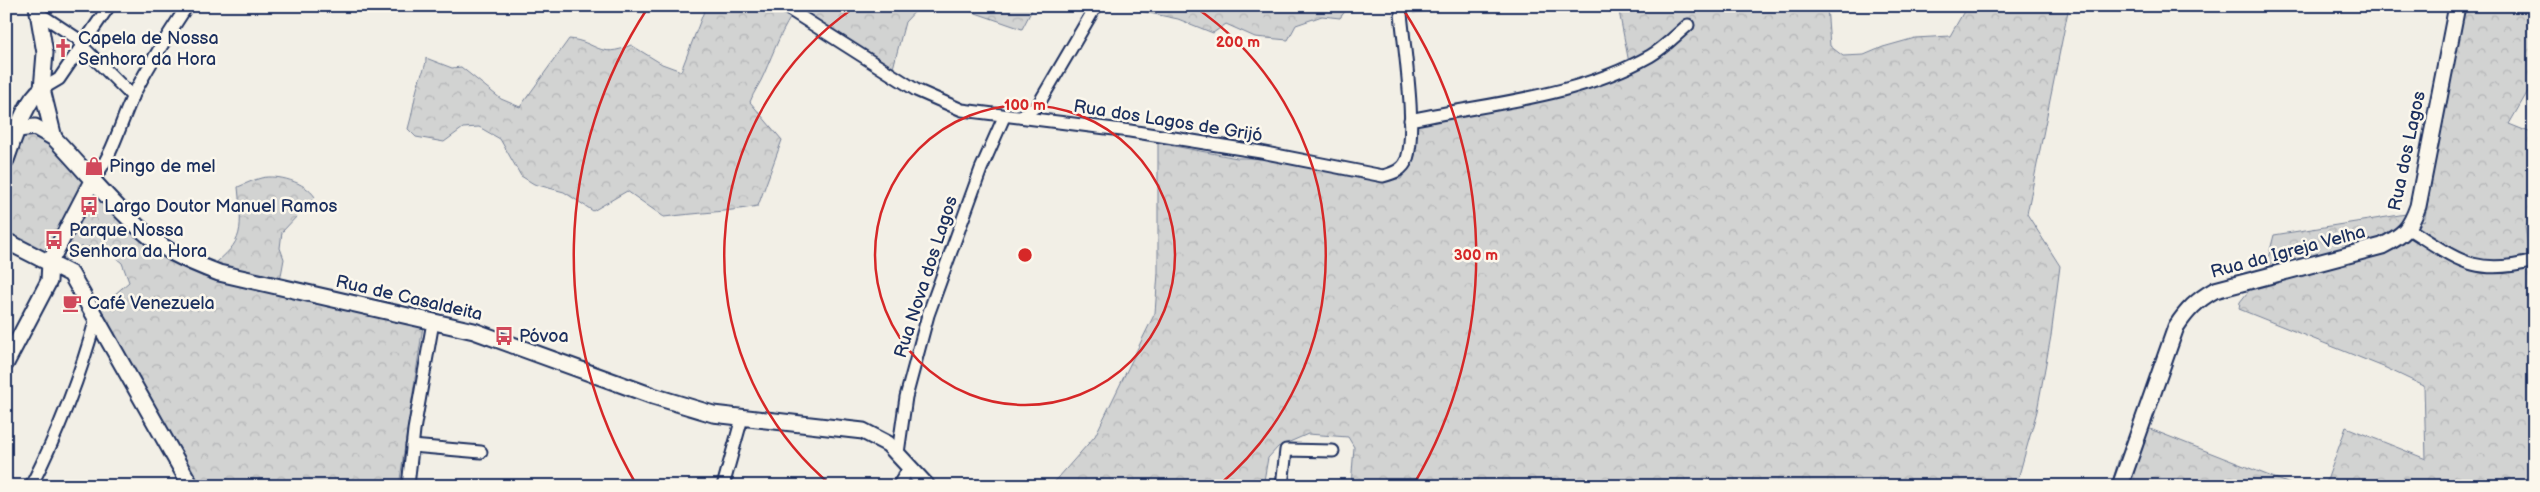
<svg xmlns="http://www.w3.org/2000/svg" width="2540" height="492" viewBox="0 0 2540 492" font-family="'Balsamiq Sans',sans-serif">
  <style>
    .forest { fill: url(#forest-crowns); stroke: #768198 }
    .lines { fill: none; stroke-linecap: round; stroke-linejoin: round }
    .street-casing { stroke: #1b2f5e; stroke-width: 15 }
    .secondary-casing { stroke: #1b2f5e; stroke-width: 19 }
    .street { stroke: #fbf7ec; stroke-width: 11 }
    .secondary { stroke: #fbf7ec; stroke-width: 15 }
    .ring { fill: none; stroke: #d62828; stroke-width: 2.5 }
    .labels { text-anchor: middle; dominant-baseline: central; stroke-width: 5; stroke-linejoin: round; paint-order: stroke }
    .poi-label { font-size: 18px; fill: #1b2f5e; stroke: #fbf7ec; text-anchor: start }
    .street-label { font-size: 18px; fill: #1b2f5e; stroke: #fbf7ec }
    .centre { fill: #d62828; stroke: #fbf7ec; stroke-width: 2.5 }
    .ring-label { font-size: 15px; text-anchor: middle; font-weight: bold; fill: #d62828; stroke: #fbf7ec; stroke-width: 5; stroke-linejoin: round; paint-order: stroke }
  </style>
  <defs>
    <pattern id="forest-crowns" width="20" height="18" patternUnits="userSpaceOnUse" patternTransform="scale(1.25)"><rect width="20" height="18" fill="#d2d3d2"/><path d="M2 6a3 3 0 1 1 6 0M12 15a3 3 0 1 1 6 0" fill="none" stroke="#b4b5b7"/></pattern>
  </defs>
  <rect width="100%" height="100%" fill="#f2efe6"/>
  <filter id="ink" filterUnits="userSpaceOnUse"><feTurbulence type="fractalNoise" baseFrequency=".02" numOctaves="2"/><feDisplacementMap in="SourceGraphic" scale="10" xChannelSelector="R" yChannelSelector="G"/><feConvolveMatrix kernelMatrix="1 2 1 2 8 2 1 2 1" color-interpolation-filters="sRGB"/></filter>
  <g filter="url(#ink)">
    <g class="forest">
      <path d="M706,6H920L905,22L892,72L797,8C782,28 774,51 764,74C760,84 754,91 750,102L782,140L758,206C727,212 695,213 664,217L627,191L593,211L564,192L534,184L521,176L500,139L479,127L463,128L444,142L416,137L408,129C413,113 414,97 419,81C422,72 426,68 426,58L452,68L461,67L501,99L520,107L569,39C596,41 599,60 631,45L662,64L681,71Z"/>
      <path d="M951,6H1034L1022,29L967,10Z"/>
      <path d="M1116,6H1349L1340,18L1322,16L1296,25L1288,40L1255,37L1226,24L1213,33L1178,19Z"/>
      <path d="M1411,6H1471L1413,13Z"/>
      <path d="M1618,6H1827L1830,46L1843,56L1864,55L1883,47L1915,38L1950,36L1967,6H2069L2027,214L2060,266L2051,336L2037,411L2016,486H1351L1354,447L1348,437L1308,434L1278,447L1268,458L1263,486H1051L1095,436L1155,313L1158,273V143L1237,158H1268L1370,178L1401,179L1407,168L1415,123L1533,100L1630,68Z"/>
      <path d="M2463,6H2534V81L2509,124L2534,134V217L2525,227L2534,278V486H2325L2346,427L2426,459L2424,386L2386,368L2239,309L2240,302L2265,270L2274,235L2406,214L2424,222L2439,140L2444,75Z"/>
      <path d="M17,130L50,144L203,273C243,242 243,238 238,187C245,184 253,180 261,178C278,174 305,182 315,197L282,232L280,248L284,259L278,292L423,326L399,486H193L100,307L129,282L122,263L103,247H81L68,261L55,253L37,250L6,236V157Z"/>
      <path d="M2145,427L2295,486H2111L2120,455L2143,433Z"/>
    </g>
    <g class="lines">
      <g class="street-casing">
        <g id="street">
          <path d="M784,6L916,90L962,110L1130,131L1261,152L1383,176C1394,173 1403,170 1407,159C1417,129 1404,47 1401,13"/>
          <path d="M40,14L78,39L81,45L133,97"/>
          <path d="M42,89L59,79L109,6"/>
          <path d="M1021,117L1038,105L1096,6"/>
          <path d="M1410,120C1490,103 1577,97 1650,56C1664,48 1676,35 1688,25"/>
          <path d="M93,179C113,156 120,123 133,96C149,64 168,35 187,6"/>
          <path d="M2409,229C2457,259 2474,277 2534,261"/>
          <path d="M412,446L481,452"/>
          <path d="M898,453L906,397L928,315L981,169L1004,117"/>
          <path d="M31,486C59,431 80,377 96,318"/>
          <path d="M408,486L414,430L433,322"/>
          <path d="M723,486L742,418"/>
          <path d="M898,486L910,467"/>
          <path d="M1282,486L1286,450L1333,451"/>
        </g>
      </g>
      <g class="secondary-casing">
        <g id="secondary">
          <path d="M37,6L45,53L42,89L54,138"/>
          <path d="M18,129L35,127L54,138C89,174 130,228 173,253C188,261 203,267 219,273L474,331L653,396L713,414L863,431L888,444L927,486"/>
          <path d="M6,160C13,141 25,100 42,89"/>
          <path d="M6,241L71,274L191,486"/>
          <path d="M6,363L49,281L50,262L93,179"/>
          <path d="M2120,486L2176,327C2187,310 2197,300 2215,290L2382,246C2404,235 2410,229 2418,206L2457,6"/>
        </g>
      </g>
      <use href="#street" class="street"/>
      <use href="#secondary" class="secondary"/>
    </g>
  </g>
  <g class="ring">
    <circle cx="1025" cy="255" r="150"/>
    <path d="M832 486A301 301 0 0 1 855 7M1195 7A301 301 0 0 1 1218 486"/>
    <path d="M636 484A451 451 0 0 1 647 9M1403 9A451 451 0 0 1 1414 484"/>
  </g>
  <defs>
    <g id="church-bare" transform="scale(1.5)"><path d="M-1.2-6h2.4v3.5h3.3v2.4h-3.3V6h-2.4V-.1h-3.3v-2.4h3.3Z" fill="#d1495b" stroke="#fbf7ec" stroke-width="2.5" paint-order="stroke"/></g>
    <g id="shop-bare" transform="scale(1.5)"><path d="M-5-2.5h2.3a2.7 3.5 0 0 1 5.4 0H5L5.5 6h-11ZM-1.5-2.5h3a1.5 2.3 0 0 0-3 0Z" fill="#d1495b" stroke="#fbf7ec" stroke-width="2.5" paint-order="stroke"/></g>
    <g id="bus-bare" transform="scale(1.5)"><path d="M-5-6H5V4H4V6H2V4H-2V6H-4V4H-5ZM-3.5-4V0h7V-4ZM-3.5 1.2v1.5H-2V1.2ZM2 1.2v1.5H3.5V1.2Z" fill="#d1495b" stroke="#fbf7ec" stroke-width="2.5" paint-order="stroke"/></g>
    <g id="cafe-bare" transform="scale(1.5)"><path d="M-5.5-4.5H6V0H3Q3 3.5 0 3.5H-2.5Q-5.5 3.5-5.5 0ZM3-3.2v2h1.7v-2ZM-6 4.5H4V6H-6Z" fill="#d1495b" stroke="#fbf7ec" stroke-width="2.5" paint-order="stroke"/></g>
  </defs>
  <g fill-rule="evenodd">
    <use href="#church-bare" x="63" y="48"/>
    <use href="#shop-bare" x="94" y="166"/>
    <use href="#bus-bare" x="89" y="206"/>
    <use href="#bus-bare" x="54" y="240"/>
    <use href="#cafe-bare" x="72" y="303"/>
    <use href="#bus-bare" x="504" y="336"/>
  </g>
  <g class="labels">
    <g class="poi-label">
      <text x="78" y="38">Capela de Nossa<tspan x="78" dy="21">Senhora da Hora</tspan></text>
      <text x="109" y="166">Pingo de mel</text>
      <text x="104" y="206">Largo Doutor Manuel Ramos</text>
      <text x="69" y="230">Parque Nossa<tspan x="69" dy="21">Senhora da Hora</tspan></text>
      <text x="87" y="303">Café Venezuela</text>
      <text x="519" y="336">Póvoa</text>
    </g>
    <g class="street-label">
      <text transform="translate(1168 121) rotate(9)">Rua dos Lagos de Grijó</text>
      <text transform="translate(2407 151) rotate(-78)">Rua dos Lagos</text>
      <text transform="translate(2288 252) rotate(-15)">Rua da Igreja Velha</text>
      <text transform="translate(926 277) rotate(-72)">Rua Nova dos Lagos</text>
      <text transform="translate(409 298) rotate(13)">Rua de Casaldeita</text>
    </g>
  </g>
  <circle cx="1025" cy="255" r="8" class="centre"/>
  <g class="ring-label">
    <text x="1238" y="47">200 m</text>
    <text x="1025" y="110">100 m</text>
    <text x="1476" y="260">300 m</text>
  </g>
  <rect width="2540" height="492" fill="none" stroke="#fbf7ec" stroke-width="25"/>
  <rect x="12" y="12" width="2515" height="467" fill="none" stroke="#1b2f5e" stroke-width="2" filter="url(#ink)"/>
</svg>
